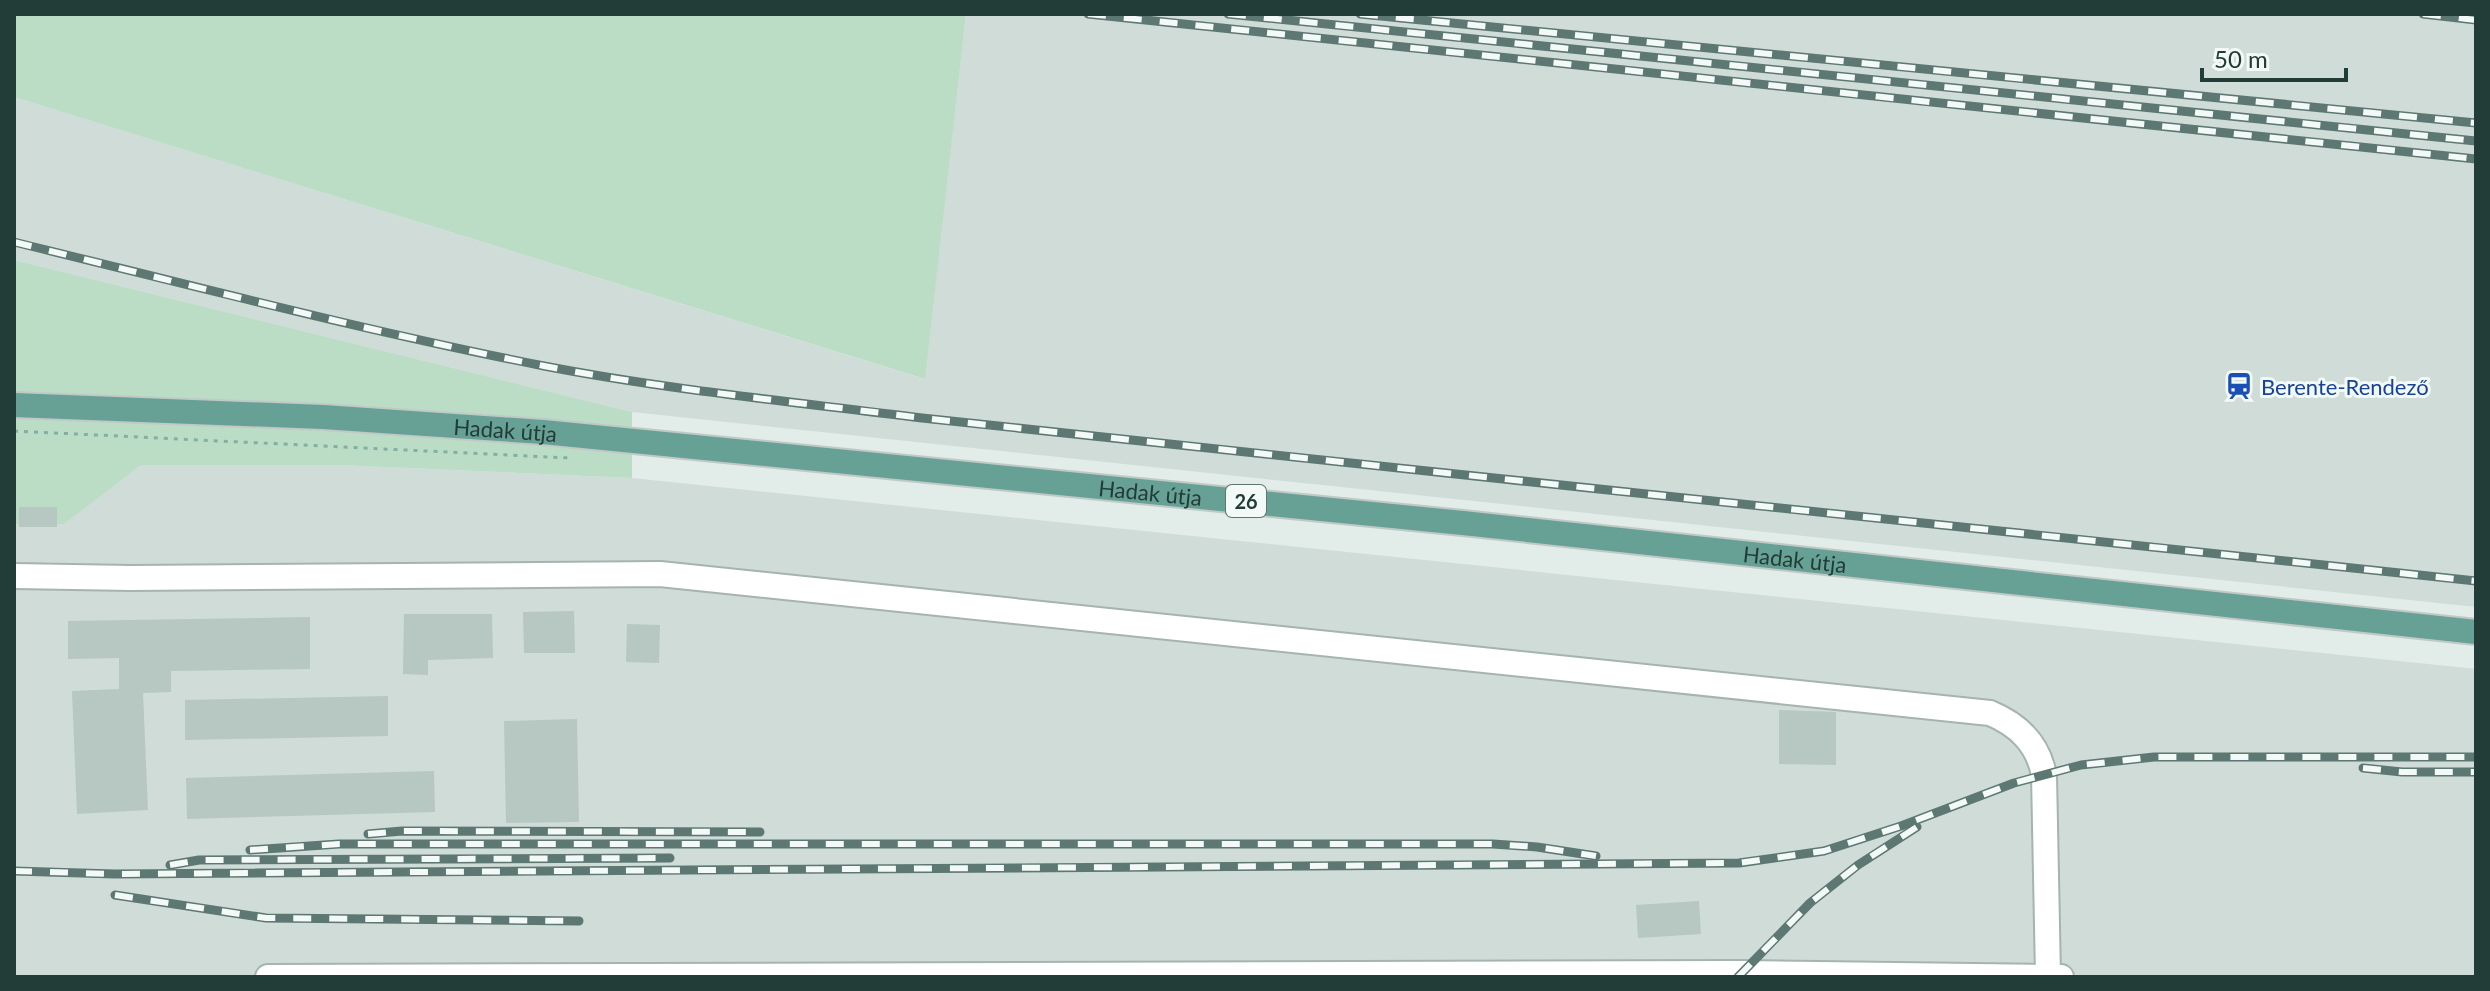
<svg xmlns="http://www.w3.org/2000/svg" width="2490" height="991" viewBox="0 0 2490 991" font-family="Lato,sans-serif">
  <style>
    .built { fill: #d0dcd7 }
    .green { fill: #bbddc6 }
    .building { fill: #b7c7c1 }
    .lines { fill: none; stroke-linecap: round; stroke-linejoin: round }
    .minor-casing { stroke: #a5b4af; stroke-width: 28 }
    .major-casing { stroke: #c1c9c7; stroke-width: 28 }
    .path { stroke: #83afa3; stroke-width: 3; stroke-dasharray: 4 6; stroke-linecap: butt }
    .minor { stroke: #fff; stroke-width: 24 }
    .major { stroke: #67a195; stroke-width: 24 }
    .rail-casing { stroke: #5d7872; stroke-width: 9 }
    .rail { stroke: #f3f9f6; stroke-width: 6; stroke-dasharray: 18; stroke-linecap: butt }
    .labels { text-anchor: middle; dominant-baseline: central; stroke-width: 6; stroke-linejoin: round; paint-order: stroke }
    .shield { fill: #f3f9f6; stroke: #617570; stroke-width: 2 }
    .shield-label { font-size: 20px; font-weight: bold; fill: #223d37 }
    .transit-label { font-size: 22px; fill: #164399; stroke: #f3f9f6; text-anchor: start }
    .street-label { font-size: 22px; fill: #223d37; stroke: #f3f9f6 }
  </style>
  <rect width="100%" height="100%" fill="#e2ece8"/>
  <g class="built">
    <path d="M966,14H2476V607L632,412L14,260V97L924,379Z"/>
    <path d="M141,465H339L632,478L2476,669V977H14V524L64,523Z"/>
  </g>
  <g class="green">
    <path d="M14,14H966L925,379L14,97Z"/>
    <path d="M14,260L632,412V478L339,465H141L64,524H14Z"/>
  </g>
  <g class="building">
    <rect x="19" y="507" width="38" height="20"/>
    <path d="M574,611L575,653H524L523,612Z"/>
    <path d="M404,614H492L493,658L428,660V675L403,674Z"/>
    <path d="M310,617V669L171,671V692L143,693L148,810L77,814L72,691L119,689V658L68,659V621Z"/>
    <path d="M627,624L660,625L659,663L626,662Z"/>
    <path d="M388,696V736L185,740V700Z"/>
    <path d="M1779,710L1836,712V765L1779,764Z"/>
    <path d="M577,719L579,822L506,823L504,721Z"/>
    <path d="M434,771L435,812L187,819L186,778Z"/>
    <path d="M1699,901L1701,934L1638,938L1636,905Z"/>
  </g>
  <g class="lines">
    <g class="minor-casing">
      <g id="minor">
        <path d="M14,576L131,578L660,574L1990,713C2019,725 2038,744 2044,775L2048,976"/>
        <path d="M268,977L1742,973L2061,977"/>
      </g>
    </g>
    <g class="major-casing">
      <g id="major">
        <path id="s1" d="M14,405L323,417L543,432L1463,523L2476,632"/>
      </g>
    </g>
    <path class="path" d="M14,431L570,458"/>
    <use href="#minor" class="minor"/>
    <use href="#major" class="major"/>
    <g class="rail-casing">
      <g id="rail">
        <path d="M1088,14L2476,159"/>
        <path d="M1228,14L2476,141"/>
        <path d="M1360,14L2476,123"/>
        <path d="M2423,14L2476,20"/>
        <path d="M14,242C190,285 366,331 544,366C669,390 796,402 922,418L2476,581"/>
        <path d="M2363,768L2402,772H2476"/>
        <path d="M368,834L402,831L760,832"/>
        <path d="M250,850L339,844H1493L1537,847L1596,856"/>
        <path d="M170,865L199,860L670,858"/>
        <path d="M14,871L115,874L1739,863L1824,851L1901,826L2014,783L2081,765L2154,757H2476"/>
        <path d="M115,895L266,918L579,921"/>
        <path d="M1738,977L1810,903L1858,865L1917,827"/>
      </g>
    </g>
    <use href="#rail" class="rail"/>
  </g>
  <defs>
    <g id="station-bare" transform="scale(2.16)"><path d="M-3-6H3Q5-6 5-4V2Q5 4 3 4L4.5 6H3L1.5 4h-3L-3 6H-4.5L-3 4Q-5 4-5 2V-4Q-5-6-3-6ZM-3.5-4v3h7v-3ZM-3.5 1v1.5H-2V1ZM2 1v1.5H3.5V1Z" fill="#1a4fb4" stroke="#f3f9f6" stroke-width="2.5" paint-order="stroke"/></g>
  </defs>
  <g fill-rule="evenodd">
    <use href="#station-bare" x="2239" y="386"/>
  </g>
  <g class="labels">
    <rect class="shield" x="1226" y="485" width="40" height="32" rx="6"/>
    <g class="shield-label">
      <text x="1246" y="501">26</text>
    </g>
    <g class="transit-label">
      <text x="2261" y="386">Berente-Rendező</text>
    </g>
    <g class="street-label">
      <text stroke="none"><textPath href="#s1" startOffset="492">Hadak útja</textPath></text>
      <text stroke="none"><textPath href="#s1" startOffset="1140">Hadak útja</textPath></text>
      <text stroke="none"><textPath href="#s1" startOffset="1788">Hadak útja</textPath></text>
    </g>
  </g>
  <rect width="2490" height="991" fill="none" stroke="#223d37" stroke-width="32"/>
  <path d="M2202 68v12h144v-12" fill="none" stroke="#223d37" stroke-width="4"/>
  <text x="2214" y="68" font-size="24" fill="#223d37" stroke="#f3f9f6" stroke-width="6" paint-order="stroke">50 m</text>
</svg>
